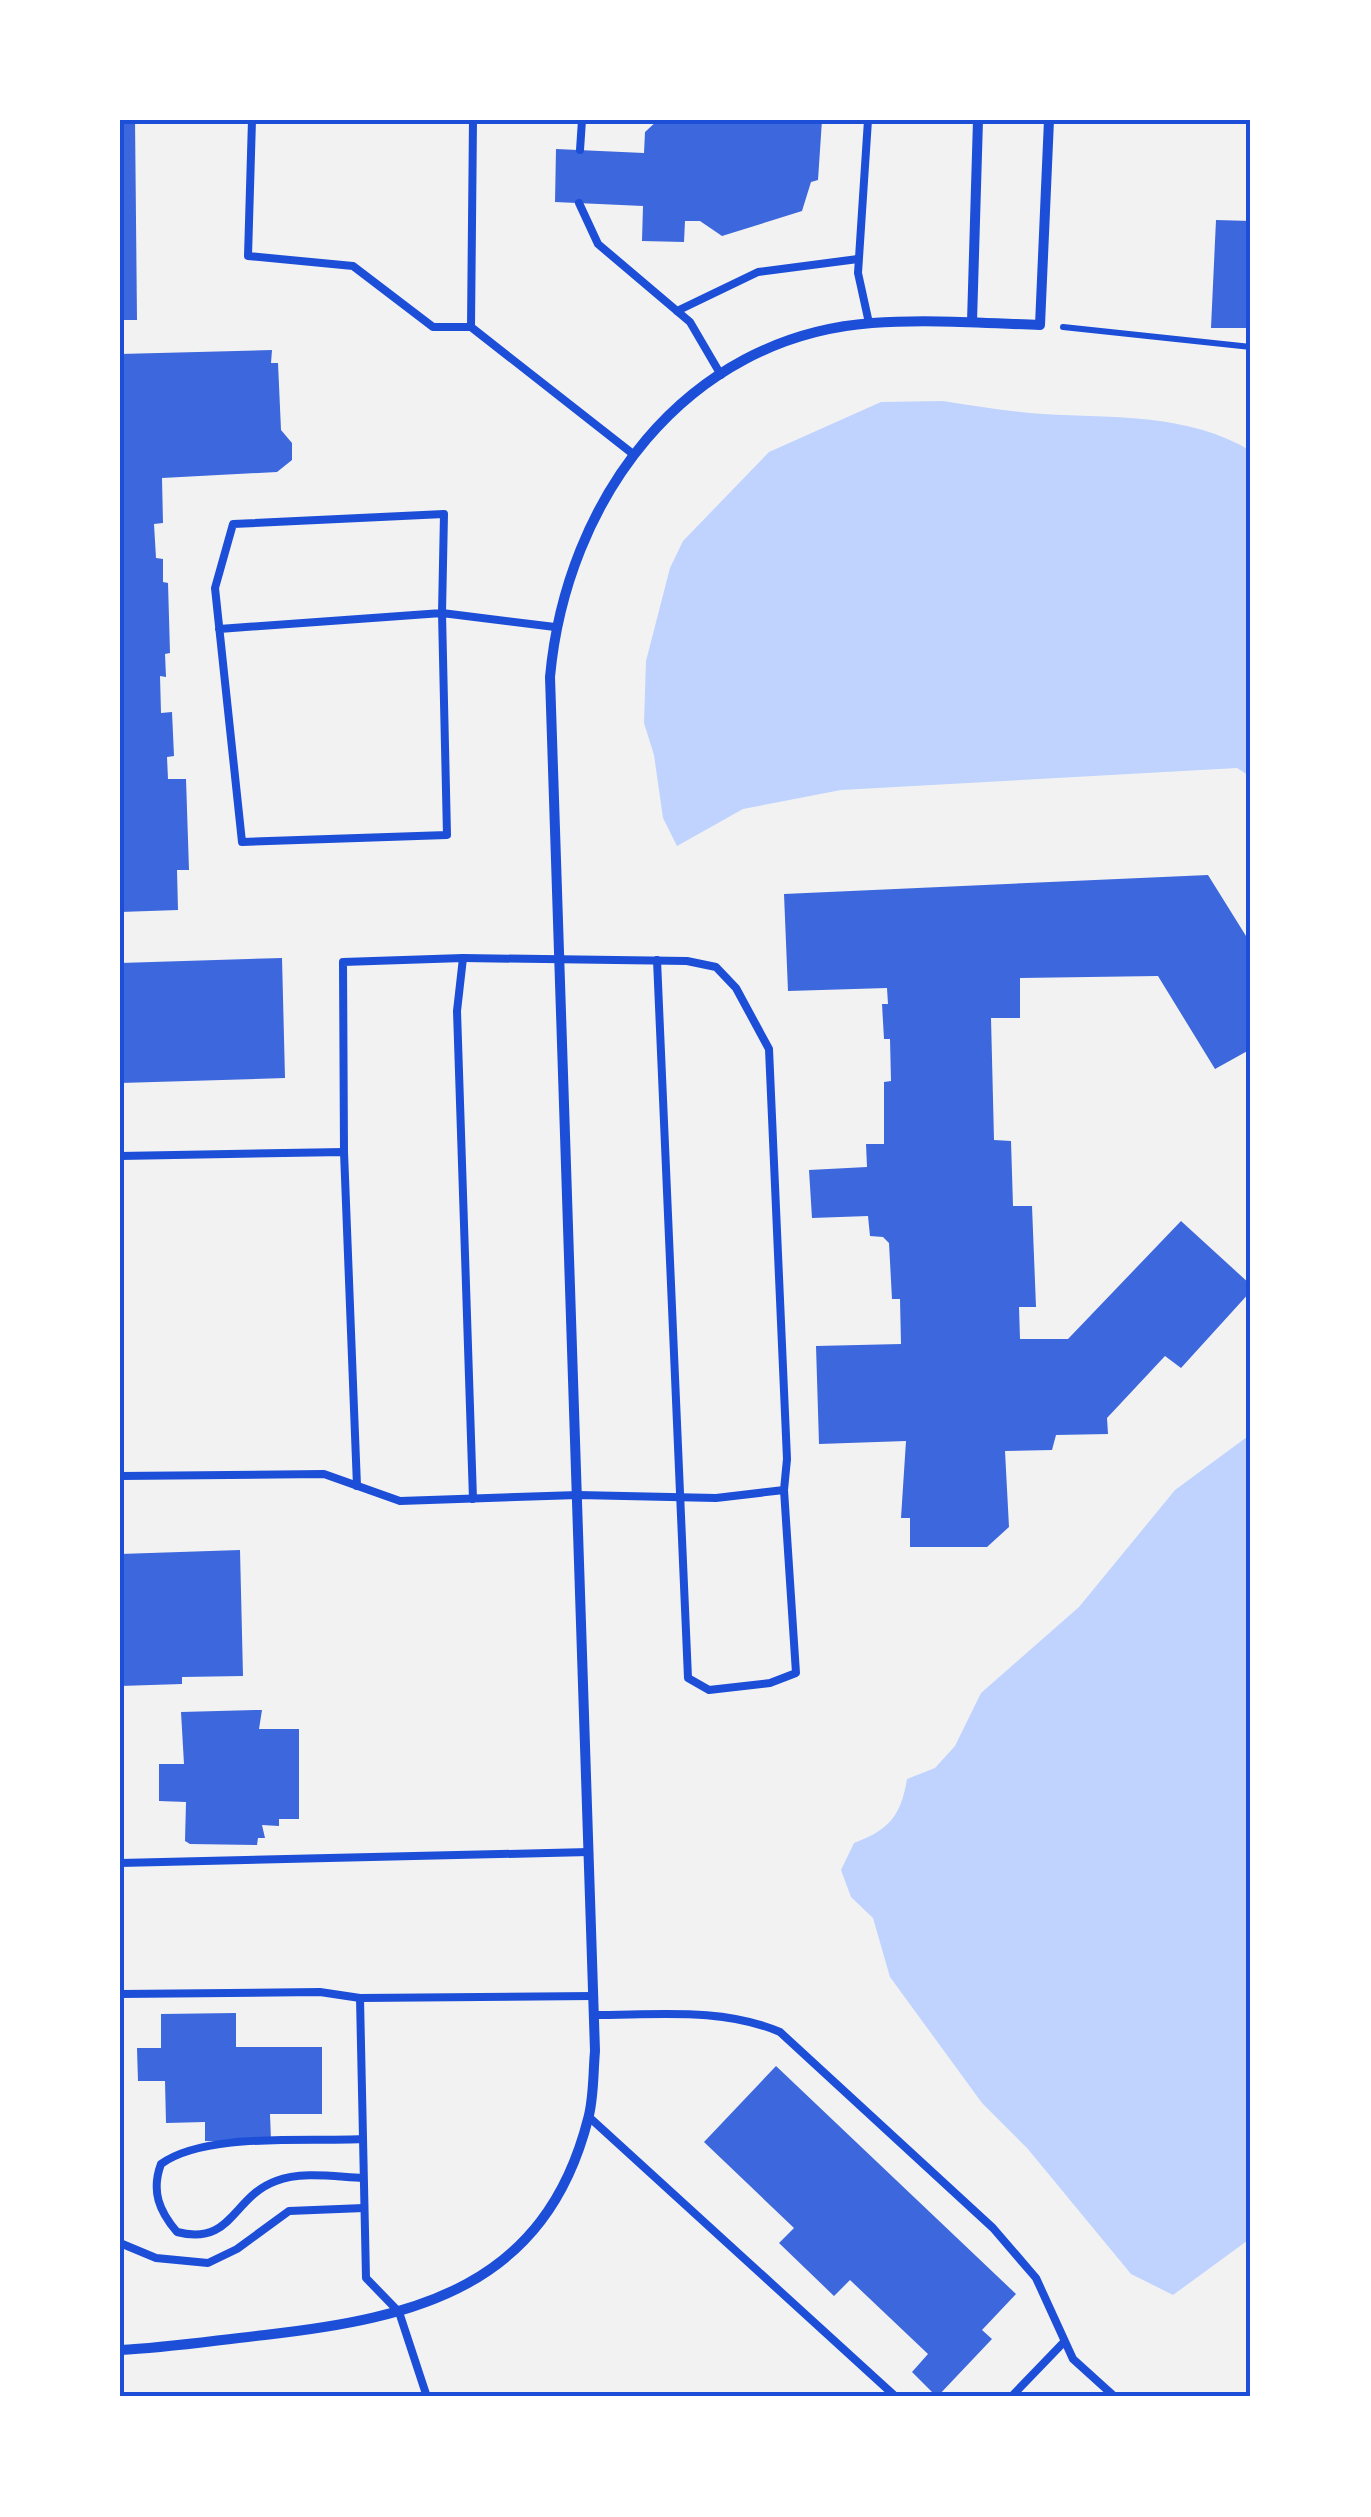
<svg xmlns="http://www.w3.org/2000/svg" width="1371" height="2517" viewBox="0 0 1371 2517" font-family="Ubuntu,sans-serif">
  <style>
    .water { fill: #bfd3fe }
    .building { fill: #3d67dc }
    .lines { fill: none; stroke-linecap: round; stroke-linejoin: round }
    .path { stroke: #1d4ed8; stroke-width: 6 }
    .service { stroke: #1d4ed8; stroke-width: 8 }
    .minor { stroke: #1d4ed8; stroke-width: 10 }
    .neatline { fill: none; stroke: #1d4ed8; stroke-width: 4 }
  </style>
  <rect width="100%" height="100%" fill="#f2f2f2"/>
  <g class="water">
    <path d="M943,401C976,406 1010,412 1043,414C1114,418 1188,413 1251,451V777L1237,768L841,790L743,809L677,846L663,818L654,755L644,723L646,661L670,568L683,541L769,452L881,402Z"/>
    <path d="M1251,1434V2238L1173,2295L1131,2274L1027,2148L982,2103L890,1977L873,1918L851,1897L841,1870L854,1843C889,1830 901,1816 907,1779L935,1768L955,1746L981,1693L1079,1607L1175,1490Z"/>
  </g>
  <g class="building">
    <path d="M120,120H135L137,320H120Z"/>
    <path d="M658,120H822L818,180L811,182L802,211L722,236L700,221H685L684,242L642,241L643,206L555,202L556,149L644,153L645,132Z"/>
    <path d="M1216,220L1251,221V328H1211Z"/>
    <path d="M272,350L271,363H278L281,430L292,443V460L277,472L162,478L163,523L154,524L156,558L163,559V582L168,583L170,653L165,654L166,677L160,676L161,713L172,712L174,756L167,757L168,779H186L189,870H177L178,910L120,912V354Z"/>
    <path d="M1208,875L1251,944V1049L1215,1069L1158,976L1020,978V1018H991L994,1140L1011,1141L1013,1206H1032L1036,1307H1019L1020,1339H1068L1181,1221L1251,1285V1291L1181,1368L1165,1356L1107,1418L1108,1434L1056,1435L1052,1450L1005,1451L1009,1527L987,1547H910V1518H901L906,1441L819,1444L816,1346L901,1344L900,1299H892L889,1243L883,1237L870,1236L868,1216L812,1218L809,1170L867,1167L866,1144H884V1082L891,1081L890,1039H884L882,1004H888L887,988L788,991L784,894Z"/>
    <path d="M282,958L285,1078L120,1083V963Z"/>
    <path d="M240,1550L243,1676L182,1677V1684L120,1686V1554Z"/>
    <path d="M255,1710H262L259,1729H299V1819H279V1826L262,1825L265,1838H258L257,1845L190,1844L185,1841L186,1802L159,1801V1764H184L181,1712Z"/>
    <path d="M236,2013V2047H322V2114H270L271,2141H205V2122L166,2123L165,2081H138L137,2048H161V2014Z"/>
    <path d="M776,2066L1016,2294L982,2330L992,2339L937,2397L912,2372L928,2354L850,2280L834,2296L779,2243L794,2228L704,2142Z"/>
  </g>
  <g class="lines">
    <path class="path" d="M1063,327L1251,347"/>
    <g class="service">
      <path d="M252,120L248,256L353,266L433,327H471L633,454"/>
      <path d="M868,120L858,273L869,323"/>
      <path d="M580,150L582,120"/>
      <path d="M579,203L598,244L690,322L721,375"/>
      <path d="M677,311L758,272L858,259"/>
      <path d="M471,327L473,120"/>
      <path d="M219,629L442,613L444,514L233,524L215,588L242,842L447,835L442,613L555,627"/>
      <path d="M657,960L688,1678L709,1690L770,1683L796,1673L784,1490"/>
      <path d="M344,1152L343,962L463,958L457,1011L473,1499"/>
      <path d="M120,1156L344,1152L357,1486"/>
      <path d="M120,1476L324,1474L400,1501L578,1495L716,1498L784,1490L787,1459L769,1049L736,988L716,967L687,961L463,958"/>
      <path d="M120,1863L589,1852"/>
      <path d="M120,1994L320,1992L360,1998"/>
      <path d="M594,2015C656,2015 722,2007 780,2032L993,2228L1036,2278L1073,2359L1115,2397"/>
      <path d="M589,2117L896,2397"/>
      <path d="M362,2139C308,2142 205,2132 161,2164C151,2191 159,2211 177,2232C233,2246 232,2197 276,2181C302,2171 336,2177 363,2178"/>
      <path d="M120,2243L156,2258L208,2263L237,2249L289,2211L364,2208"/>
      <path d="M427,2397L399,2312L366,2278L360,1998L593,1996"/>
      <path d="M1011,2397L1063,2343"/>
    </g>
    <g class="minor">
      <path d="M972,322L978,120"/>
      <path d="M120,2350C168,2348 217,2340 265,2335C416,2318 545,2287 588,2119C594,2098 593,2073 595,2051L550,677C566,501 684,337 872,323C927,319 985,323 1040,325L1049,120"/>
    </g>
  </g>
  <rect width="1371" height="2517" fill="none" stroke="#ffffff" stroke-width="245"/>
  <rect x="122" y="122" width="1126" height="2272" class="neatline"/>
</svg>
